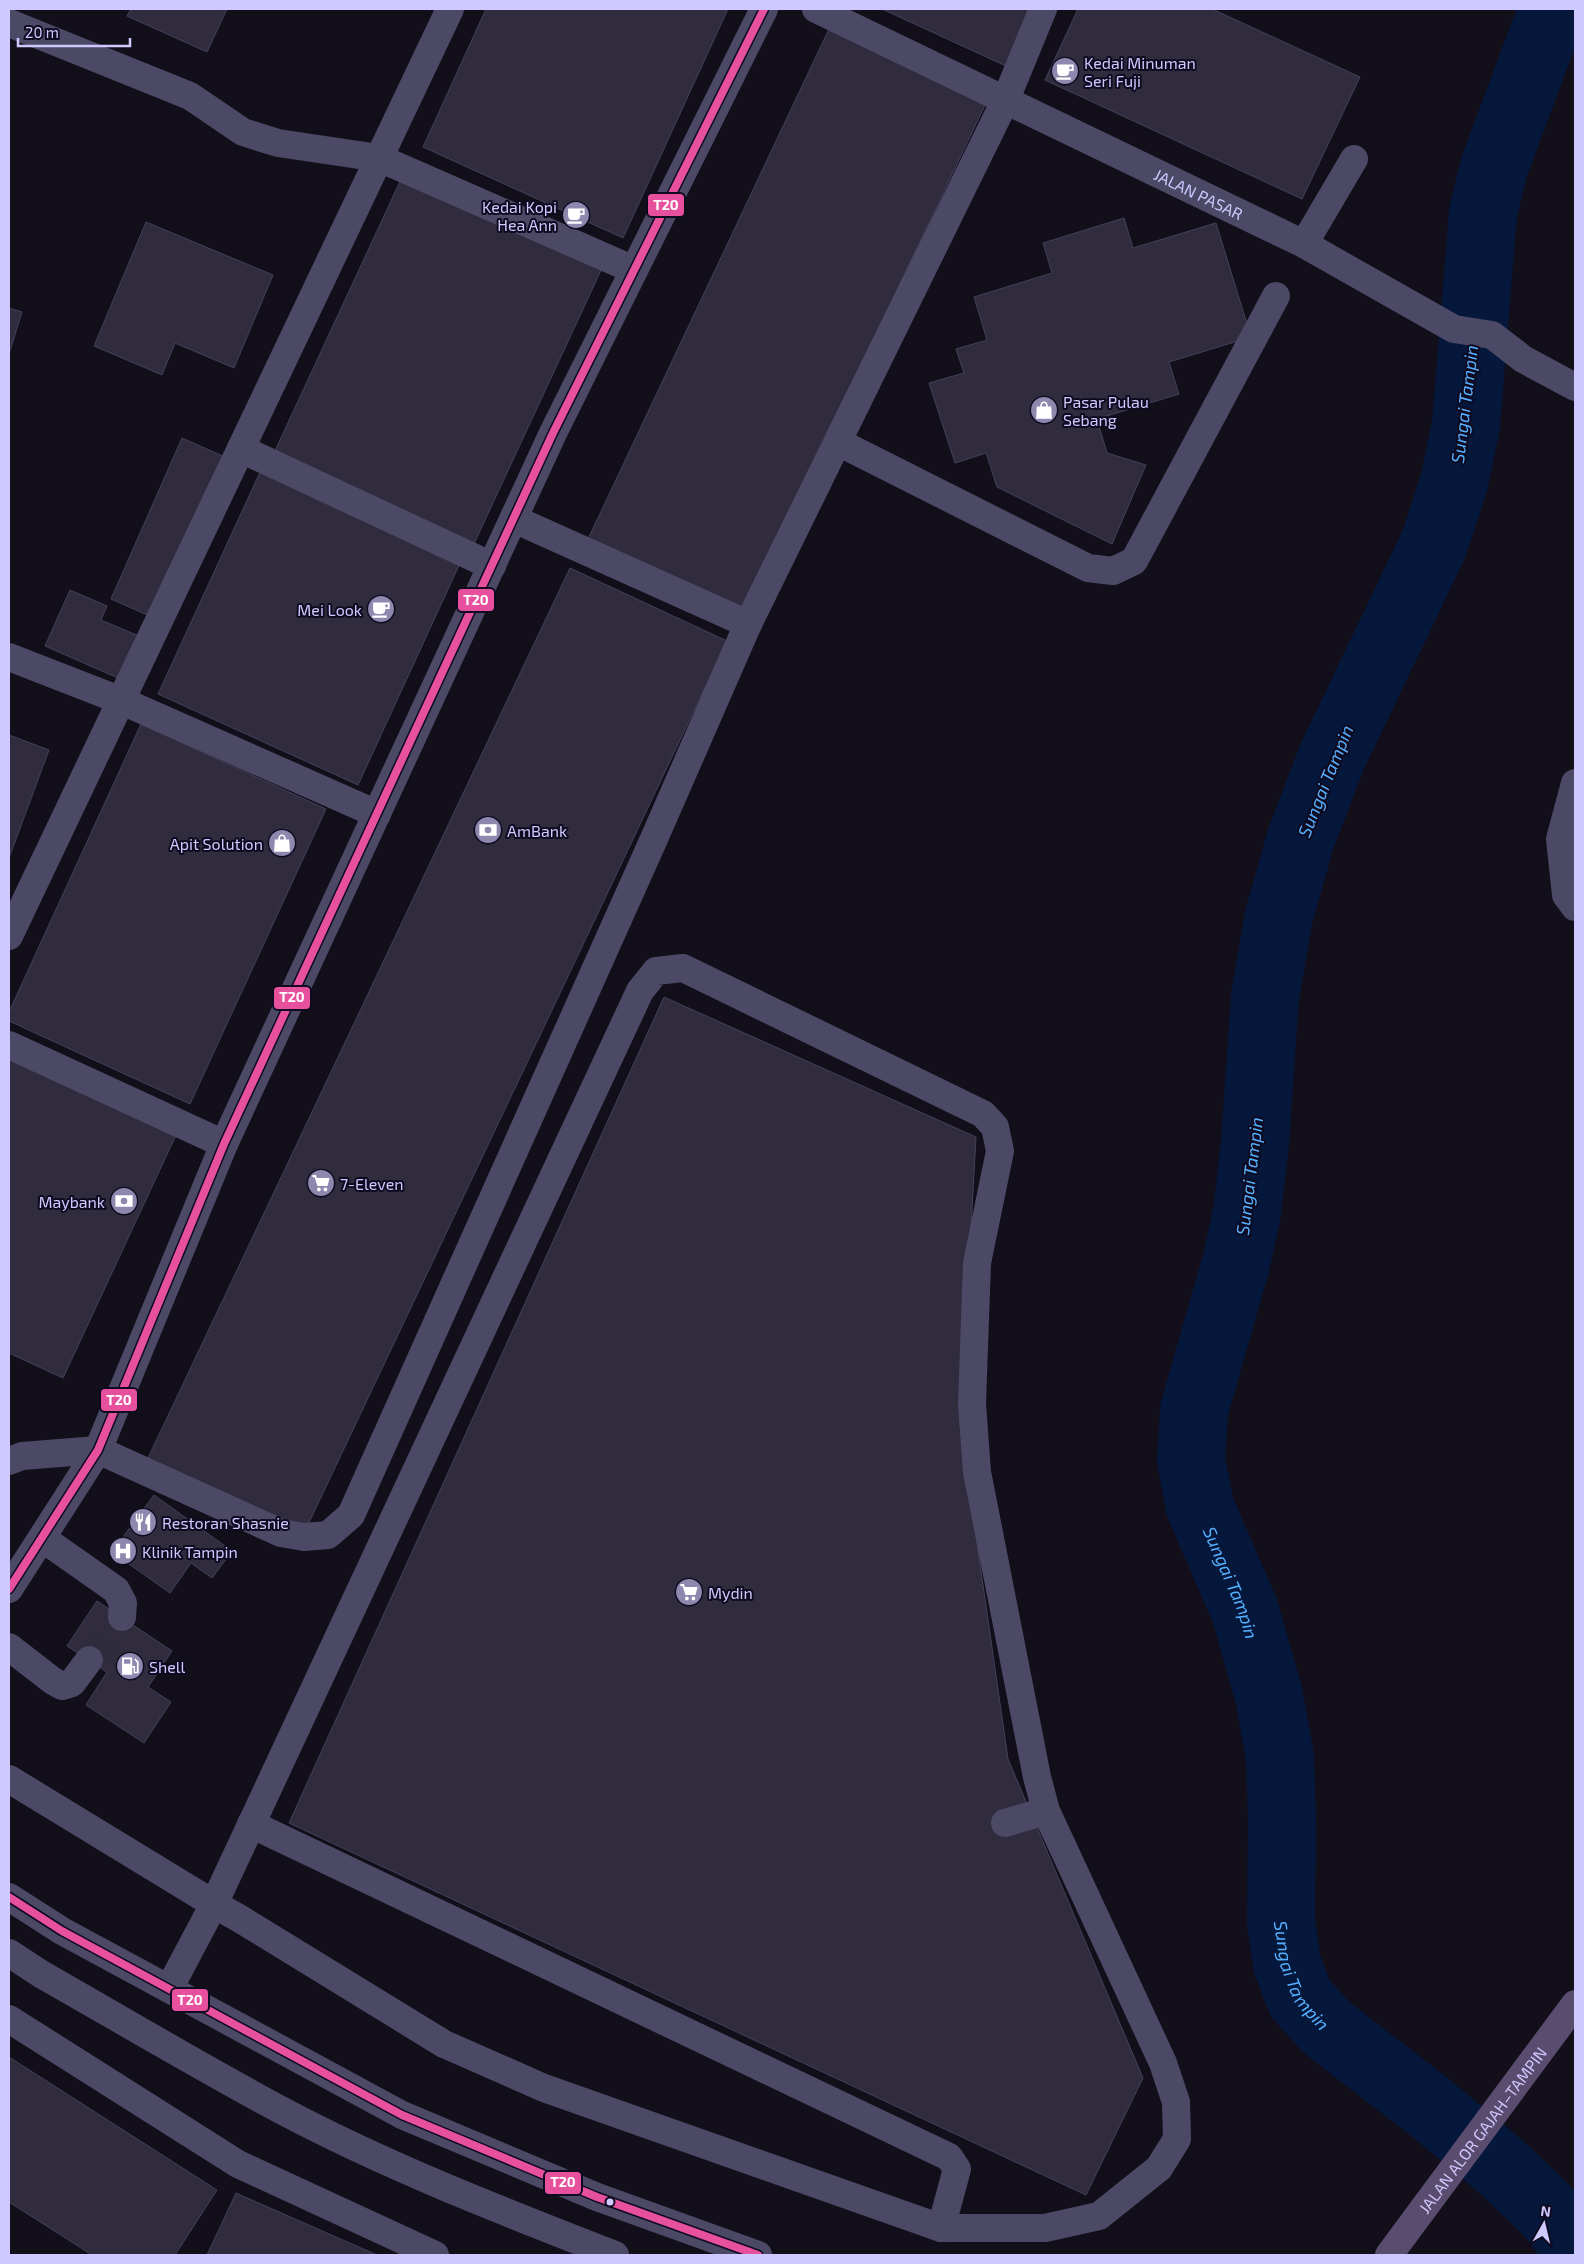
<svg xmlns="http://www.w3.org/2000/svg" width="1584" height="2264" viewBox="0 0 1584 2264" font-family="'Exo 2',sans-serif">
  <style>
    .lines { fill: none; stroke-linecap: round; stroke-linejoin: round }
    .river { stroke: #05183c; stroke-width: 68 }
    .building { fill: #302c3e; stroke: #45405a }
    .minor-tunnel { stroke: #2e2b3d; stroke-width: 28; stroke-dasharray: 28 14; stroke-linecap: butt }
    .minor { stroke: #4b4965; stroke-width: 28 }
    .major { stroke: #594c6e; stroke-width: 28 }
    .bus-1-casing { stroke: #0e0a20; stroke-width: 11 }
    .bus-1 { stroke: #e6509d; stroke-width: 8 }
    .bus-dot { fill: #d0c9ff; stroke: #0e0a20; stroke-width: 2 }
    .labels { text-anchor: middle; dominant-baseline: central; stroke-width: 4; stroke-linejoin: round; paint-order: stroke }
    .poi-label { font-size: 16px; fill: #d0c9ff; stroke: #0e0a20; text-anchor: start }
    .street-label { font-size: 16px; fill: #d0c9ff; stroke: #0e0a20 }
    .water-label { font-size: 18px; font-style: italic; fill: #57afff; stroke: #0e0a20 }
    .line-badge { stroke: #0e0a20; stroke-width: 2 }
    .badge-label { font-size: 14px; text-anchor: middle; font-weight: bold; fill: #fff }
  </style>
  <rect width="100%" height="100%" fill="#120f1b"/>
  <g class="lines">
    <path class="river" id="s1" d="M1553,9L1494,167L1483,213L1466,425L1454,483L1434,544L1332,757L1301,838L1279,916L1265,996L1255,1143L1247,1213L1236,1263L1194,1410L1191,1460L1200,1507L1245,1611L1269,1696L1280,1757L1282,1819L1281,1923L1287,1964L1300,1998L1326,2027L1432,2109L1505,2170L1551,2215L1575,2246"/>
  </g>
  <g class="building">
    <path d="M131,9H227L207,52L127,16Z"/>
    <path d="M486,9H728L623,238L423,147Z"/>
    <path d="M882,9H1031L1006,66Z"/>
    <path d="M1078,9H1212L1360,77L1302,199L1045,80Z"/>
    <path d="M829,29L986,103L744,612L588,539Z"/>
    <path d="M403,175L603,266L473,546L273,455Z"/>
    <path d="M1124,218L1133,248L1216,223L1251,337L1169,362L1179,394L1097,419L1107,453L1146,465L1112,544L997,487L986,453L955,463L929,383L964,373L956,349L987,340L974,297L1052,273L1043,243Z"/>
    <path d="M146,222L273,275L234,368L175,343L162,375L94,346Z"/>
    <path d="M9,308L22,312L9,354Z"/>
    <path d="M182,438L225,457L154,618L111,599Z"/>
    <path d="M261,470L461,561L358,785L158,694Z"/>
    <path d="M570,568L727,641L304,1533L147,1460Z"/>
    <path d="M70,590L107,606L101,620L146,639L127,682L45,646Z"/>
    <path d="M141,724L326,809L190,1104L9,1021V1012Z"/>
    <path d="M9,735L49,750L9,858Z"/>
    <path d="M664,997L976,1137L960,1425L1008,1759L1143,2078L1086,2195L289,1823Z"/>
    <path d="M9,1056L177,1133L63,1378L9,1353Z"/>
    <path d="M154,1495L232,1551L212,1578L191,1563L170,1593L112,1552Z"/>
    <path d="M97,1601L172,1651L148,1687L171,1702L144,1743L86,1705L107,1672L67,1646Z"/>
    <path d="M9,2057L217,2190L175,2255H92L9,2202Z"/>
    <path d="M236,2193L377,2255H207Z"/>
  </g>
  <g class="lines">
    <path class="minor-tunnel" d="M89,1660L122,1617"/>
    <g class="minor">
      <path id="s2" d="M816,9L1304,244L1454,329L1492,335L1523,359L1575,387"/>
      <path d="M9,23L190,96L243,132L278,143L379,158L634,270"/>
      <path d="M1304,244L1354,159"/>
      <path d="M838,442L1088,568L1113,571L1134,561L1276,296"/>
      <path d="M241,449L492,566"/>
      <path d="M514,519L748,624"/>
      <path d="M9,657L122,701L377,814"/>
      <path d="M1575,783L1560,839L1566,895L1575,907"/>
      <path d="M9,936L450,9"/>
      <path d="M9,1045L224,1144"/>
      <path d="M9,1461L22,1456L98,1450L281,1533L304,1537L328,1535L351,1515L653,841L748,624L1006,99L1043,9"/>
      <path d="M42,1538L116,1590L123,1603L122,1617"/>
      <path d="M9,1589L98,1450L224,1144L553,433L764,9"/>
      <path d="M9,1647L53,1681L62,1686L72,1683L89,1660"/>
      <path d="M9,1779L214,1904L242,1920L444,2044L544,2088L941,2228H1045L1099,2216L1159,2168L1177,2139L1176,2102L1163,2063L1046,1811L1037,1777L977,1472L972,1404L977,1263L1000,1151L995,1127L983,1114L683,968L656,971L640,991L214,1904L169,1989"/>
      <path d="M1005,1823L1046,1811"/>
      <path d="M251,1824L949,2157L957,2169L941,2228"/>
      <path d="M9,1897L62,1931L402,2115L597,2197L758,2255"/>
      <path d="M9,1953L41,1974C120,2019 199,2066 279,2109C386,2166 502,2211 615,2255"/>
      <path d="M9,2019L238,2164L435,2255"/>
    </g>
    <path class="major" id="s3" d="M1389,2255L1575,2004"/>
    <g class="bus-1-casing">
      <g id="bus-1">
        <path d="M9,1589L98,1450L224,1144L553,433L764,9"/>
        <path d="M9,1897L62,1931L402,2115L597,2197L758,2255"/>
      </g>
    </g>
    <use href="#bus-1" class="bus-1"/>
  </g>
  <defs>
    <g id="cafe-disc" transform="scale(1.4375)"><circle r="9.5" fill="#8e88af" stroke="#0e0a20"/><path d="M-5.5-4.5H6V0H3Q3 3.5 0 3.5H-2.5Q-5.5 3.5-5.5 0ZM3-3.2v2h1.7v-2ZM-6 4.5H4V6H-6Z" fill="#fff"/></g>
    <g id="shop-disc" transform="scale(1.4375)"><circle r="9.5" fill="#8e88af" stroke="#0e0a20"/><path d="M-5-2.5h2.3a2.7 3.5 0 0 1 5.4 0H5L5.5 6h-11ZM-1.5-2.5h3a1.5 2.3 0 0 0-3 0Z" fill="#fff"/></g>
    <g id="bank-disc" transform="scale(1.4375)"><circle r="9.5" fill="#8e88af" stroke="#0e0a20"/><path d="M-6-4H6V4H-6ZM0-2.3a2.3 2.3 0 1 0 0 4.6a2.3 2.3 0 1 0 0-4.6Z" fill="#fff"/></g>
    <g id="supermarket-disc" transform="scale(1.4375)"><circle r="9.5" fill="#8e88af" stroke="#0e0a20"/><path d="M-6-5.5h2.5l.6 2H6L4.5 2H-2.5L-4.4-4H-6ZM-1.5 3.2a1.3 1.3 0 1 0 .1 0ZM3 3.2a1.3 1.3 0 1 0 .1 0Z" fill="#fff"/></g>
    <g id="restaurant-disc" transform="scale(1.4375)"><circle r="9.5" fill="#8e88af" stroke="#0e0a20"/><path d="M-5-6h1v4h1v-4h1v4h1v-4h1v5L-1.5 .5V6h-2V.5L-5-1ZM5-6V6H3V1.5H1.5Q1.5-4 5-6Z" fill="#fff"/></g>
    <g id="hospital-disc" transform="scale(1.4375)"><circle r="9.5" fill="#8e88af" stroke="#0e0a20"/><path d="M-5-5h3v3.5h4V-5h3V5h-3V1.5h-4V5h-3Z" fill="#fff"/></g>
    <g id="fuel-disc" transform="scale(1.4375)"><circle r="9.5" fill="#8e88af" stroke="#0e0a20"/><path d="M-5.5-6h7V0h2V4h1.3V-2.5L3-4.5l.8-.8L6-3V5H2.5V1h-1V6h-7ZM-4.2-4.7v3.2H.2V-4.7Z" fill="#fff"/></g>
  </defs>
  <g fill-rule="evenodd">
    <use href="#cafe-disc" x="1065" y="71"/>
    <use href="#cafe-disc" x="576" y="215"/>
    <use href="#shop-disc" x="1044" y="410"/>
    <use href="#cafe-disc" x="381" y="609"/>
    <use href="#bank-disc" x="488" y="830"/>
    <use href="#shop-disc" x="282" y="843"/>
    <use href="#supermarket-disc" x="321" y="1183"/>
    <use href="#bank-disc" x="124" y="1201"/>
    <use href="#restaurant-disc" x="143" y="1522"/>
    <use href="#hospital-disc" x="123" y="1551"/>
    <use href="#supermarket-disc" x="689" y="1592"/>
    <use href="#fuel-disc" x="130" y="1666"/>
  </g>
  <circle class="bus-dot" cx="610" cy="2202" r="4.5"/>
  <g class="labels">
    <g class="poi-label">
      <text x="1084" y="62">Kedai Minuman<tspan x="1084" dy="18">Seri Fuji</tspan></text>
      <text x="557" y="206" text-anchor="end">Kedai Kopi<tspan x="557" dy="18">Hea Ann</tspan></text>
      <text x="1063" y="401">Pasar Pulau<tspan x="1063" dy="18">Sebang</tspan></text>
      <text x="362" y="609" text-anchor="end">Mei Look</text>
      <text x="507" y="830">AmBank</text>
      <text x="263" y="843" text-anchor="end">Apit Solution</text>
      <text x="340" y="1183">7-Eleven</text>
      <text x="105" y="1201" text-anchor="end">Maybank</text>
      <text x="162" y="1522">Restoran Shasnie</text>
      <text x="142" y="1551">Klinik Tampin</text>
      <text x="708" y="1592">Mydin</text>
      <text x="149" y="1666">Shell</text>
    </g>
    <g class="street-label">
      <text stroke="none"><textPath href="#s2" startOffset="425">JALAN PASAR</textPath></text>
      <text stroke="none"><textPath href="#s3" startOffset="156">JALAN ALOR GAJAH–TAMPIN</textPath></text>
    </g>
    <g class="water-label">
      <text transform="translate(1464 404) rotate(-83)">Sungai Tampin</text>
      <text transform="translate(1325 781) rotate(-68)">Sungai Tampin</text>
      <text transform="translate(1249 1176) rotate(-83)">Sungai Tampin</text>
      <text stroke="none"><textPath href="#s1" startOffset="1639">Sungai Tampin</textPath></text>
      <text stroke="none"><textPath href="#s1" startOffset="2044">Sungai Tampin</textPath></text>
    </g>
  </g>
  <g class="line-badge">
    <rect x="647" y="193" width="38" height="24" rx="5" fill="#e6509d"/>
    <rect x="457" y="588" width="38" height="24" rx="5" fill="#e6509d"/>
    <rect x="273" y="986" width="38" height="24" rx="5" fill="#e6509d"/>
    <rect x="100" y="1388" width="38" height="24" rx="5" fill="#e6509d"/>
    <rect x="171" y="1988" width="38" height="24" rx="5" fill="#e6509d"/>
    <rect x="544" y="2171" width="38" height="24" rx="5" fill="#e6509d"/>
  </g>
  <g class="badge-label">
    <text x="666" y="210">T20</text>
    <text x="476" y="605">T20</text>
    <text x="292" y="1002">T20</text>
    <text x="119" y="1405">T20</text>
    <text x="190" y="2005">T20</text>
    <text x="563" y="2187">T20</text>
  </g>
  <rect width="1584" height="2264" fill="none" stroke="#d0c9ff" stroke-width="20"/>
  <g transform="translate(1544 2224) rotate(8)" stroke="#0e0a20" stroke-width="4" paint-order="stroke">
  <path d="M0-4L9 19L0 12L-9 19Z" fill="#d0c9ff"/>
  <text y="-8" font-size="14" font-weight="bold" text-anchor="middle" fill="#d0c9ff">N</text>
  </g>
  <path d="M18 38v8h112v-8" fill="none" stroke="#d0c9ff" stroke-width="2.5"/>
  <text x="25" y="38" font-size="15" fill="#d0c9ff" stroke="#0e0a20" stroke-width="4" paint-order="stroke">20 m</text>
</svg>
